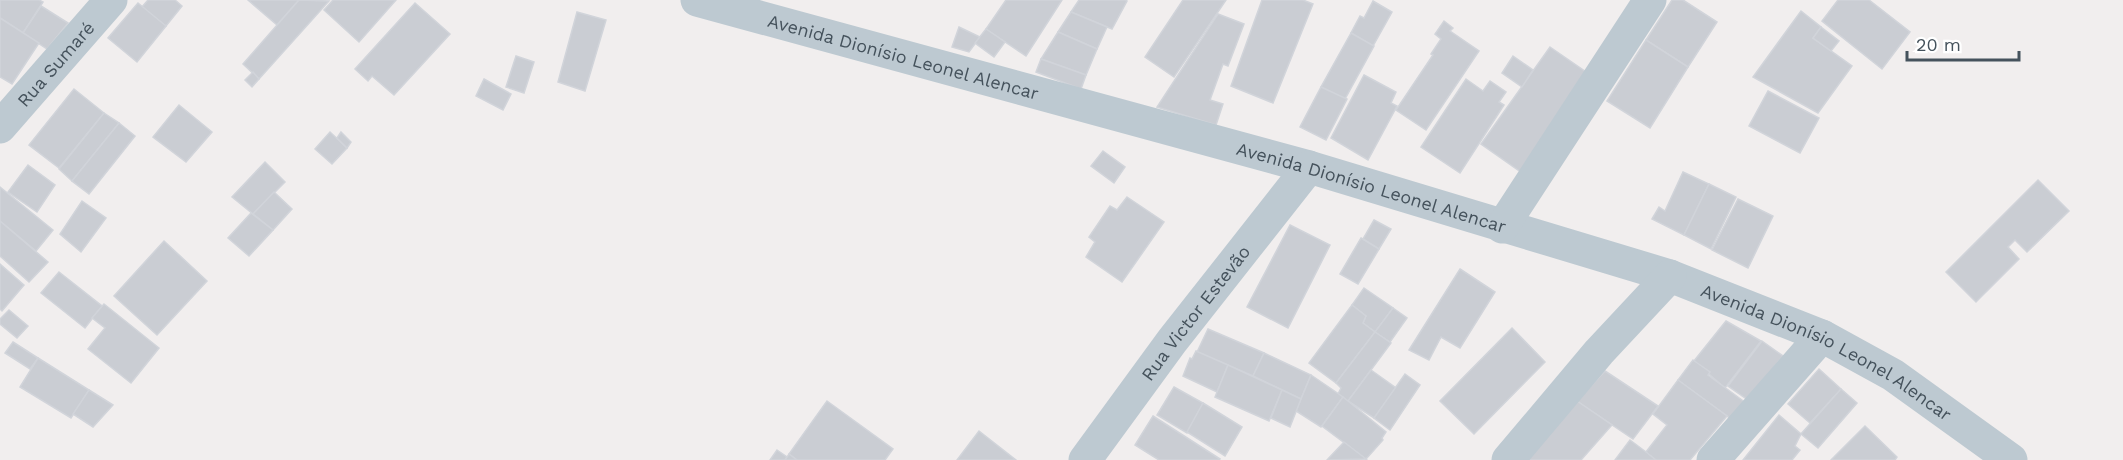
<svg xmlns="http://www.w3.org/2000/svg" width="2123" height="460" viewBox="0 0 2123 460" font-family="'Work Sans',sans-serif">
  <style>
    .building { fill: #cacdd3; stroke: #d1d4da; stroke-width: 1.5 }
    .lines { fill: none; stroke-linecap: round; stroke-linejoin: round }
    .minor { stroke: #bdc9d1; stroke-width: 33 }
    .labels { text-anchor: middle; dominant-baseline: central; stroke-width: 5; stroke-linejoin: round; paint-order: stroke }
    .street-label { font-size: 18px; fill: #45525c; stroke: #fff }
  </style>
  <rect width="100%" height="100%" fill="#f1eeee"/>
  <g class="building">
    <path d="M0,0H39L43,2L23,33L0,18Z"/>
    <path d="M148,0H175L182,6L166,26L142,7Z"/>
    <path d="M248,0H299L277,25Z"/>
    <path d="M299,0L329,1L259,79L243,64Z"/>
    <path d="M333,0H396L359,42L324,10Z"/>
    <path d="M1006,0H1062L1026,56L986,29Z"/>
    <path d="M1079,0H1125L1127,1L1112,29L1071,12Z"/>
    <path d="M1183,0H1226L1174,77L1145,57Z"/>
    <path d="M1262,0H1303L1313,4L1273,103L1231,86Z"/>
    <path d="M1672,0H1683L1717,22L1688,67L1646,40Z"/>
    <path d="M1838,0H1869L1910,32L1882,69L1822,21Z"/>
    <path d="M1373,1L1392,12L1373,46L1351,33L1360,16L1364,18Z"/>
    <path d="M138,3L166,26L137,62L108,38Z"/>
    <path d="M415,3L450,34L394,95L372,76L368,81L355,69Z"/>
    <path d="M41,6L68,23L47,49L23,33Z"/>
    <path d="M1801,11L1821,27L1813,38L1852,66L1818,113L1753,77Z"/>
    <path d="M577,12L606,20L585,91L558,82Z"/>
    <path d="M1071,12L1107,27L1097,49L1058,32Z"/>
    <path d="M1218,14L1244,24L1228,66L1223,64L1210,100L1223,104L1216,125L1157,107Z"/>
    <path d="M0,18L39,43L12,84L0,77Z"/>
    <path d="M1444,21L1453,28L1450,31L1479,51L1426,130L1396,110L1433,55L1431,54L1441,39L1435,34Z"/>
    <path d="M959,27L980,37L969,52L952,47Z"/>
    <path d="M1821,27L1839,41L1831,51L1813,38Z"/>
    <path d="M986,29L1005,42L994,57L975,43Z"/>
    <path d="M1058,32L1097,49L1086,75L1041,59Z"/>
    <path d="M1351,33L1374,46L1345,99L1321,87Z"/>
    <path d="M1646,40L1688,67L1650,128L1607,101Z"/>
    <path d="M1550,47L1589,74L1525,175L1481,144Z"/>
    <path d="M516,56L534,62L524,93L506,87Z"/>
    <path d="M1513,56L1533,70L1522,87L1502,73Z"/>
    <path d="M1041,59L1086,75L1081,89L1036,72Z"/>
    <path d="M253,72L259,79L252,87L245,80Z"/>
    <path d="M1364,75L1396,92L1391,103L1397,106L1368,160L1331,138Z"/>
    <path d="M484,79L511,94L503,110L476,96Z"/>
    <path d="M1466,79L1483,91L1490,81L1506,92L1499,102L1504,105L1460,173L1421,147Z"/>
    <path d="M1321,87L1347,99L1326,140L1300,127Z"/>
    <path d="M74,89L104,113L59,168L29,145Z"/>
    <path d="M1768,91L1819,118L1800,153L1749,126Z"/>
    <path d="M179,105L212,132L186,162L153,137Z"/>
    <path d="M104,113L119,123L72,181L59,169Z"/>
    <path d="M119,123L135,136L89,194L72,181Z"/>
    <path d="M330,132L347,148L332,164L315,149Z"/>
    <path d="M341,132L351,142L347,148L337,138Z"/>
    <path d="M1103,151L1125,167L1114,183L1091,166Z"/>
    <path d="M265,162L285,182L253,214L232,197Z"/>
    <path d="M28,165L55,185L37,212L8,192Z"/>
    <path d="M1683,172L1709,184L1684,235L1652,219L1659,207L1665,211Z"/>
    <path d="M2038,180L2069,211L2027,252L2015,240L2008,247L2019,259L1976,302L1946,272Z"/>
    <path d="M1709,184L1736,197L1711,249L1684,235Z"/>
    <path d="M0,187L53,230L36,251L0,221Z"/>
    <path d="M274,192L292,209L273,230L253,214Z"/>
    <path d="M1127,197L1164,222L1122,282L1086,257L1095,242L1089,237L1110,206L1117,210Z"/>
    <path d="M1738,199L1773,216L1748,268L1712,250Z"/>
    <path d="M82,201L106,218L81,252L60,234Z"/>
    <path d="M251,213L273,230L249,256L228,238Z"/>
    <path d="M1374,220L1391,229L1379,249L1363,239Z"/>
    <path d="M0,221L48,262L29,282L0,256Z"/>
    <path d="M1290,225L1330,245L1288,328L1247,307Z"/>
    <path d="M1361,238L1379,249L1358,284L1340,274Z"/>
    <path d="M164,241L207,281L157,335L114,296Z"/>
    <path d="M0,264L24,285L2,311L0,309Z"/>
    <path d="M1460,269L1495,292L1460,348L1441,337L1429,360L1409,350Z"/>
    <path d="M59,272L102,306L85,328L41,293Z"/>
    <path d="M1364,288L1393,308L1375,332L1363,323L1366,316L1352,305Z"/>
    <path d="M104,304L159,348L131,383L88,349L105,328L92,318Z"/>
    <path d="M1352,305L1366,316L1363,323L1375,332L1336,383L1309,363Z"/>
    <path d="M1393,308L1407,318L1390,342L1375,332Z"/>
    <path d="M9,310L28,326L17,338L0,324V319Z"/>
    <path d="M1726,321L1761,341L1725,388L1694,361Z"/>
    <path d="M1512,328L1545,362L1474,434L1440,401Z"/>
    <path d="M1208,329L1264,353L1253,376L1197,352Z"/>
    <path d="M1375,332L1391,343L1348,401L1338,394L1341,388L1336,383Z"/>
    <path d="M1762,341L1783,356L1748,400L1728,386Z"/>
    <path d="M13,342L38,358L30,369L5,353Z"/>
    <path d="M1196,351L1228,365L1217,392L1183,376L1190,358L1192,359Z"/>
    <path d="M1264,353L1311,375L1301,399L1253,376Z"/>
    <path d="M38,358L89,390L71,418L20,387Z"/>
    <path d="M1693,360L1710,372L1708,375L1746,403L1731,419L1678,380Z"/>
    <path d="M1228,365L1282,390L1269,421L1215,397Z"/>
    <path d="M1819,369L1841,389L1810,423L1788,404Z"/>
    <path d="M1371,370L1396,388L1374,418L1348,401Z"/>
    <path d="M1605,371L1658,406L1633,439L1577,401Z"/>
    <path d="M1405,374L1420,385L1390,430L1374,418Z"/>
    <path d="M1311,375L1343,397L1321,427L1296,411Z"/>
    <path d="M1678,380L1727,416L1690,460H1656L1646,452L1667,425L1653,414Z"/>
    <path d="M1174,387L1203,403L1187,433L1157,415Z"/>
    <path d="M1841,389L1857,403L1818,448L1801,434Z"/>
    <path d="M89,390L113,405L93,427L73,414Z"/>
    <path d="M1282,390L1301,399L1290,427L1271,418Z"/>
    <path d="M1343,397L1386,432L1382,438L1383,440L1366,459L1322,426Z"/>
    <path d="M827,401L893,449L885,460H797L789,454Z"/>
    <path d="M1577,401L1612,425L1581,460H1525Z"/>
    <path d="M1203,403L1242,427L1225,456L1187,432Z"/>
    <path d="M1779,415L1801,434L1795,446L1800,450L1792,460H1743Z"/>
    <path d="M1153,416L1220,459L1219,460H1159L1135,445Z"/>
    <path d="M1865,426L1897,457L1895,460H1831Z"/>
    <path d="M979,431L1016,460H957Z"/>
    <path d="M1630,440L1646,452L1656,460H1615Z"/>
    <path d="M1344,442L1366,459L1327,460Z"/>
    <path d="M777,450L787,457L785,460H770Z"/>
    <path d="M789,454L797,460H785Z"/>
  </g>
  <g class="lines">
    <g class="minor">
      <path id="s1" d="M697,0L1309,167L1670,276L1822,336L1893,375L2011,460"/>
      <path id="s2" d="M0,127L111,0"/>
      <path d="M1502,227L1650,0"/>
      <path id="s3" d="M1085,460L1172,341L1309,167"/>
      <path d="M1508,460L1599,352L1670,276"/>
      <path d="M1713,460L1822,336"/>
    </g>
  </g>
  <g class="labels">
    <g class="street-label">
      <text stroke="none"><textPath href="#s1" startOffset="214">Avenida Dionísio Leonel Alencar</textPath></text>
      <text stroke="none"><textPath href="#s2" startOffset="84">Rua Sumaré</textPath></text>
      <text stroke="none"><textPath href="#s1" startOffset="700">Avenida Dionísio Leonel Alencar</textPath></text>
      <text stroke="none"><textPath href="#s3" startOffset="184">Rua Victor Estevão</textPath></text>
      <text stroke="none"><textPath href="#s1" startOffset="1186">Avenida Dionísio Leonel Alencar</textPath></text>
    </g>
  </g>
  <path d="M1907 51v9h112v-9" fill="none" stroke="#45525c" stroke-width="3"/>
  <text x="1916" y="51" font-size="18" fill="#45525c" stroke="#ffffff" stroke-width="4.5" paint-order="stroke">20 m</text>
</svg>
